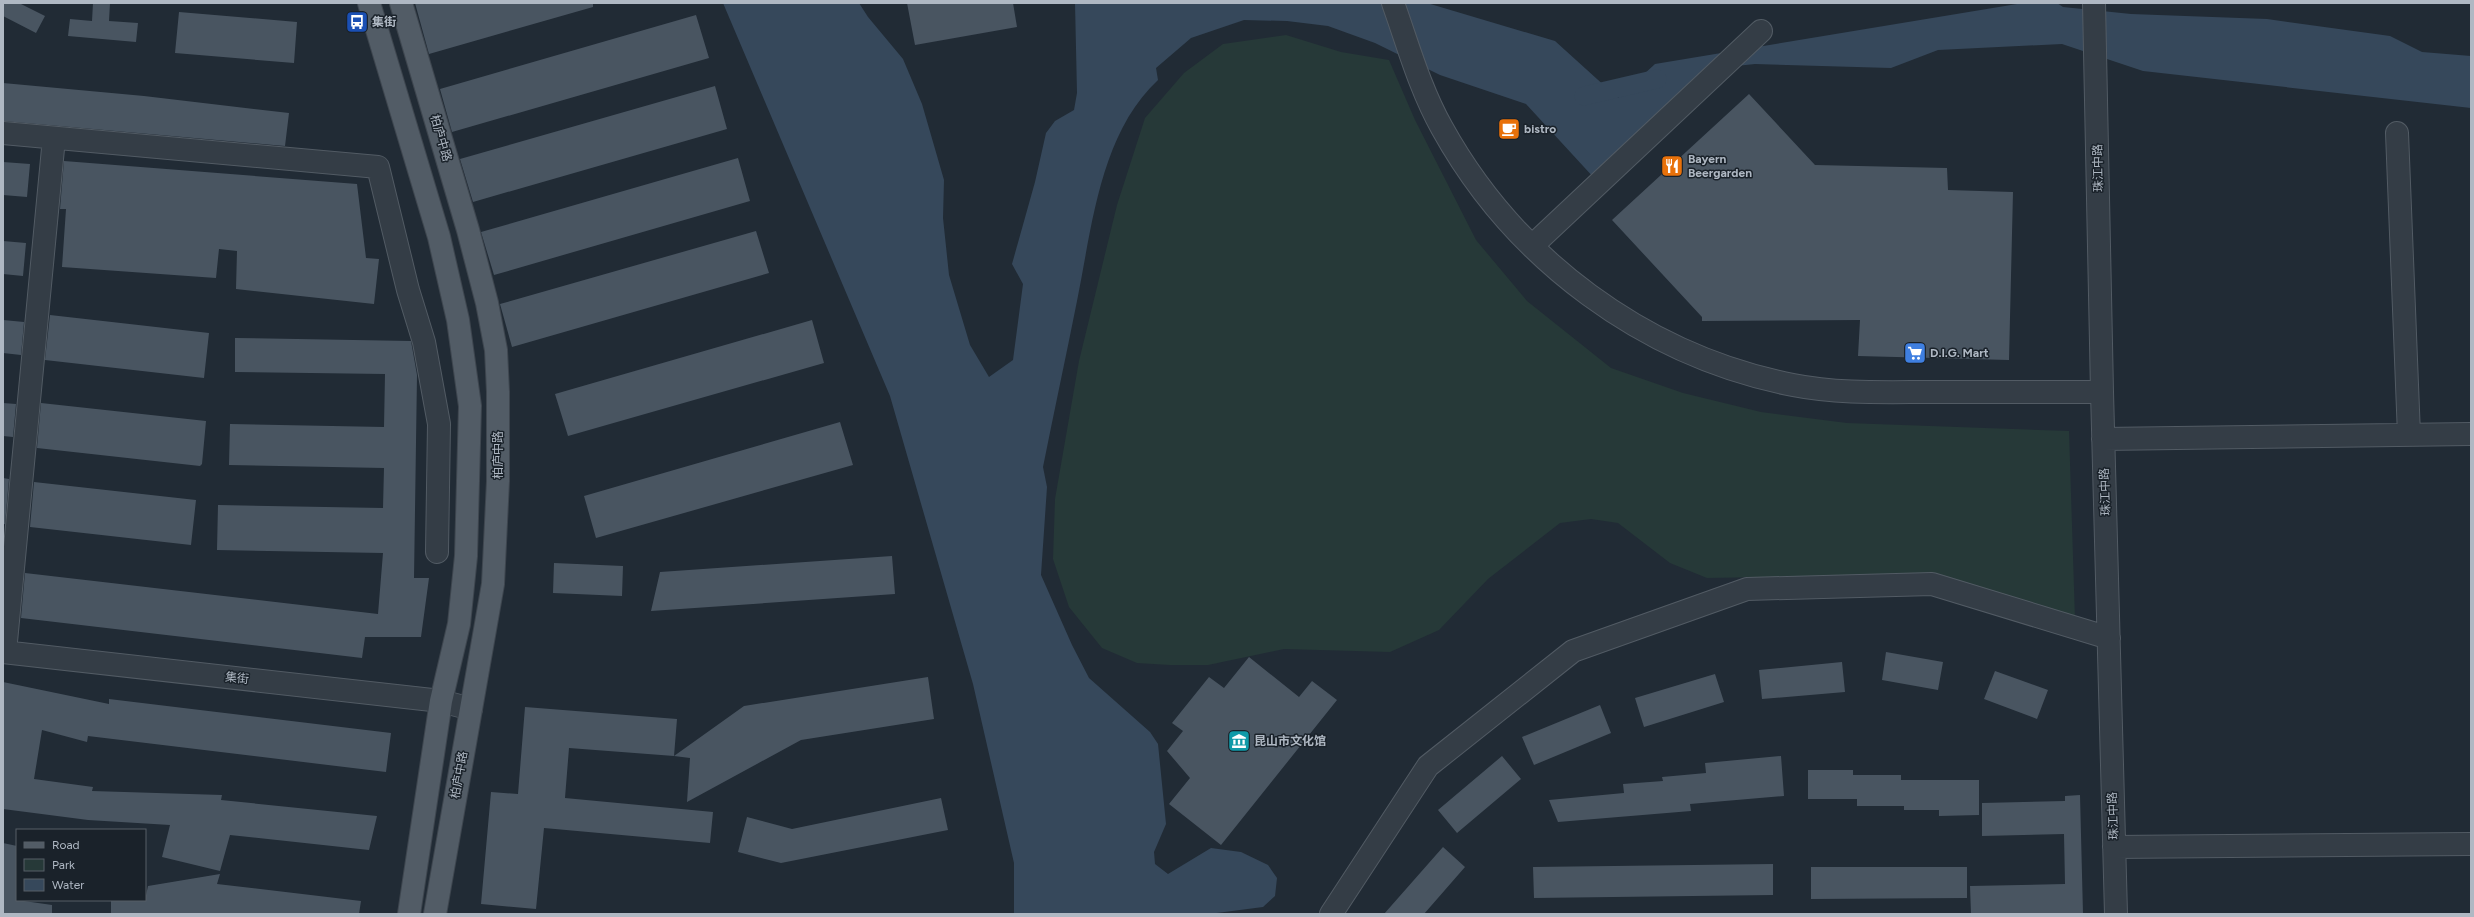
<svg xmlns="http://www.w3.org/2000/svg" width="2474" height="917" font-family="Figtree,'Noto Sans SC',sans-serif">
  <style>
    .green { fill: #263938 }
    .water { fill: #36485b }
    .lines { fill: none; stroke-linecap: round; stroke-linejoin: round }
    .canal { stroke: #36485b; stroke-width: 19 }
    .building { fill: #495561 }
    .minor-casing { stroke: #525b64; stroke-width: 24 }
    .major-casing { stroke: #3e464f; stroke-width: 24 }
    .minor { stroke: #343d46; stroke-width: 22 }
    .major { stroke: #525c66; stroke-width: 22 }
    .labels { text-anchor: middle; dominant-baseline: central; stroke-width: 3; stroke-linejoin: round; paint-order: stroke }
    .poi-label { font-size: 12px; font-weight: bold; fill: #afb8c3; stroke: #1a222a; text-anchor: start }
    .street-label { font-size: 12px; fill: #afb8c3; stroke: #1a222a }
  </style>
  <rect width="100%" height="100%" fill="#212b35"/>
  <path class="green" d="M 1286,35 L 1341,52 L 1389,60 L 1415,120 L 1476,240 L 1527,301 L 1611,368 L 1683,393 L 1761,412 L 1847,423 L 2069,431 L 2075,619 L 1926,574 L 1707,578 L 1670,563 L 1618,523 L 1591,519 L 1560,523 L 1488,579 L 1439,630 L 1390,652 L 1284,649 L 1208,665 L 1170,665 L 1137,663 L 1102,648 L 1069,607 L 1053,559 L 1055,499 L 1079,361 L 1117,205 L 1145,118 L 1184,73 L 1223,44 Z"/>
  <path class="water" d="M 723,3 L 859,3 L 868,17 L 903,59 L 922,104 L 944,180 L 943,218 L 949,275 L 970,345 L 989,377 L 1013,360 L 1023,284 L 1012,264 L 1035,182 L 1046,133 L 1055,121 L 1074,110 L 1077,93 L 1075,3 L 1427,3 L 1555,41 L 1618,98 L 1655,64 L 2023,3 L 2057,3 L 2063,7 L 2131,14 L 2267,19 L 2390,36 L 2422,52 L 2471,56 L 2471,108 L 2143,71 L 2062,44 L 1938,50 L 1891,68 L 1755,64 L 1717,68 L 1595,179 L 1526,104 L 1440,75 L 1375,43 L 1328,26 L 1287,21 L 1244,20 L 1191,38 L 1156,68 L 1158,80 C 1100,134 1092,227 1077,301 C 1066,356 1054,412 1043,467 L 1047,487 L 1041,575 L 1072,645 L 1089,678 L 1150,732 L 1158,744 L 1166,824 L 1154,852 L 1155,864 L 1168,874 L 1211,848 L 1241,852 L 1268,865 L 1277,878 L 1275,896 L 1263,907 L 1209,914 L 1014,914 L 1014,863 L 973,684 L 890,396 Z"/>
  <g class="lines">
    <path class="canal" d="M 1584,96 L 1657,79"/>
  </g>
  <path class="building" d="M 3,3 L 19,3 L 45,16 L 36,33 L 3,16 Z
    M 93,3 L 110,3 L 109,21 L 138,23 L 136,42 L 68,36 L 70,19 L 92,21 Z
    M 415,3 L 593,3 L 593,7 L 429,54 Z
    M 907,3 L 1013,3 L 1017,27 L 915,45 Z
    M 179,12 L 297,22 L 294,63 L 175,53 Z
    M 696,15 L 709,58 L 452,132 L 440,89 Z
    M 3,83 L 144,96 L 289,113 L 285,146 L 3,121 Z
    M 715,86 L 727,129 L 473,202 L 460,159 Z
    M 1749,94 L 1815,165 L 1947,168 L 1948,190 L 2013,192 L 2009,360 L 1858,356 L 1860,320 L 1702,321 L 1702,317 L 1612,220 Z
    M 738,158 L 750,201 L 494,275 L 481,232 Z
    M 64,161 L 357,184 L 366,258 L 379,259 L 374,304 L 236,289 L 237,251 L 219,249 L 216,278 L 62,267 L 66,209 L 60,209 Z
    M 3,162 L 30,164 L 27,197 L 3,195 Z
    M 756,231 L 769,273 L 512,347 L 500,304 Z
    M 3,241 L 26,243 L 23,276 L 3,274 Z
    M 50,315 L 209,333 L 204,378 L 45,360 Z
    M 3,320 L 24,322 L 21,355 L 3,353 Z
    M 812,320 L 824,363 L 568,436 L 555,394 Z
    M 235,338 L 411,341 L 417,375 L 414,578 L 429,578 L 421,637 L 365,637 L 362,658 L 21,618 L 25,573 L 378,614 L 383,553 L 217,550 L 218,505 L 383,508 L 384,468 L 229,465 L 230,424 L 384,427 L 385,374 L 235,372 Z
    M 3,403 L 16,404 L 13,437 L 3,436 Z
    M 41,403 L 206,421 L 202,464 L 200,466 L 37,448 Z
    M 840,422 L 853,465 L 596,538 L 584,496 Z
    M 3,478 L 9,479 L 5,524 L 3,524 Z
    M 34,482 L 196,500 L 191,545 L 30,527 Z
    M 892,556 L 895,594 L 651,611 L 660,572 Z
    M 554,563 L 623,566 L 622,596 L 553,593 Z
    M 1886,652 L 1943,662 L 1938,690 L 1882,680 Z
    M 1249,657 L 1299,697 L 1312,681 L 1337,700 L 1221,845 L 1169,804 L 1190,778 L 1167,751 L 1183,731 L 1172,723 L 1209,677 L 1224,688 Z
    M 1842,662 L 1845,692 L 1762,699 L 1759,670 Z
    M 1995,671 L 2048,690 L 2037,719 L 1984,699 Z
    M 1715,674 L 1724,702 L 1644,727 L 1635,698 Z
    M 928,677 L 934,719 L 801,740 L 687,802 L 690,758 L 674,756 L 744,706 Z
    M 3,682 L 109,704 L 109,699 L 391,733 L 386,772 L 88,736 L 87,742 L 42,730 L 34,779 L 93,787 L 92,791 L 222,795 L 221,800 L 377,816 L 369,850 L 230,835 L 220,871 L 162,857 L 170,825 L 88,820 L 3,809 Z
    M 1600,705 L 1611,733 L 1534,765 L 1522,737 Z
    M 525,707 L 677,719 L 674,756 L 569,748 L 565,798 L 713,812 L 710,843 L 544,828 L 536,909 L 481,904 L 491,792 L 518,794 Z
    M 1502,756 L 1521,779 L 1457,833 L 1438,810 Z
    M 1781,756 L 1784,796 L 1690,804 L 1691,811 L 1558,822 L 1549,800 L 1624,793 L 1623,784 L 1663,781 L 1662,777 L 1706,773 L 1705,763 Z
    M 1808,770 L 1853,770 L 1853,775 L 1901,775 L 1901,780 L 1979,780 L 1979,815 L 1939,816 L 1939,810 L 1904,810 L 1904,806 L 1857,806 L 1857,799 L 1808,799 Z
    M 2080,795 L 2083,914 L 1971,914 L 1970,886 L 2065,884 L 2064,834 L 1982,836 L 1982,803 L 2065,801 L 2065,796 Z
    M 941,798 L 948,830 L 781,863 L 738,852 L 747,817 L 792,829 Z
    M 3,843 L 17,846 L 17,900 L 52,905 L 52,914 L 3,914 Z
    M 1443,847 L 1465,867 L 1424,914 L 1384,914 Z
    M 1773,864 L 1773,895 L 1534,898 L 1533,867 Z
    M 1811,867 L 1967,867 L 1967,898 L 1811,899 Z
    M 220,874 L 217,884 L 361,901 L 359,914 L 111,914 L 111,900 L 145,900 L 148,886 Z"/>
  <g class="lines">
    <g class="minor-casing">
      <path id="minor" d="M 1393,3 C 1408,45 1420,89 1442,128 C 1515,260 1645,356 1793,385 C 1838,394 1886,392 1931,392 C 1988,392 2045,392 2102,392
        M 2094,3 L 2102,392 L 2116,914
        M 3,133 L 378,167 L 408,290 L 424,342 L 439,424 L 437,552
        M 2397,133 L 2409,435
        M 1532,246 L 1761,31
        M 2103,439 L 2471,434
        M 3,652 L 441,701 L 471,709
        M 5,652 L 54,138
        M 2114,847 L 2471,844
        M 1331,914 L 1428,766 L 1573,651 L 1747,589 L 1932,584 L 2109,638"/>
    </g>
    <g class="major-casing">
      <path id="major" d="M 369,3 L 439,237 L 458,320 L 470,406 L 466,556 L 459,624 L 441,701 L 409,914
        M 401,3 L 468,230 L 487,303 L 496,350 L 498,392 L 498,481 L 493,584 L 435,914"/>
    </g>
    <use href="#minor" class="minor"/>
    <use href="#major" class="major"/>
  </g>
  <defs>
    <g id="bus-square" transform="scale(1.15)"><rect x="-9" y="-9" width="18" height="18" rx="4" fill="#1a4fb4" stroke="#1a222a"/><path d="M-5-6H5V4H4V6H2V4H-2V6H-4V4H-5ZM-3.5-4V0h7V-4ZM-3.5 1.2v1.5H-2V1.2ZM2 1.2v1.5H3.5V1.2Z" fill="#fff"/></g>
    <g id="cafe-square" transform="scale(1.15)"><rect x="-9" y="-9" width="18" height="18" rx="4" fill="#e8710a" stroke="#1a222a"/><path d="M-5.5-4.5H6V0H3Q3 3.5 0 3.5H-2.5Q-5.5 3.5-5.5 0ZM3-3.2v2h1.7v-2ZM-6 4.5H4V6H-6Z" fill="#fff"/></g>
    <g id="restaurant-square" transform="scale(1.15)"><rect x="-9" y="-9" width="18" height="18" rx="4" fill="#e8710a" stroke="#1a222a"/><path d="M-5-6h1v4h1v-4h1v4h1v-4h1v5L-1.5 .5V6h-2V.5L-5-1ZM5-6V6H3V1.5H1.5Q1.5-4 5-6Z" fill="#fff"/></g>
    <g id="supermarket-square" transform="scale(1.15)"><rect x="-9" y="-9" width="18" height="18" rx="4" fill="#3f7fe0" stroke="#1a222a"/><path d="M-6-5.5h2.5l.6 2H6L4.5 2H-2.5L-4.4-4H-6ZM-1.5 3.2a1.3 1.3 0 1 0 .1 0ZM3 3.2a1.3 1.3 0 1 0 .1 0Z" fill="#fff"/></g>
    <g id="museum-square" transform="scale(1.15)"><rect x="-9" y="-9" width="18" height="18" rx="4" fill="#0f9aa8" stroke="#1a222a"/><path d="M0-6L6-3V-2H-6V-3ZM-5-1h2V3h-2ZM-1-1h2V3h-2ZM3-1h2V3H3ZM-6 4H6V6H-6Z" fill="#fff"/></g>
  </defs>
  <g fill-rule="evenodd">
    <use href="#bus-square" x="357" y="22"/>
    <use href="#cafe-square" x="1509" y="129"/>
    <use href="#restaurant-square" x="1672" y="166"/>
    <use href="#supermarket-square" x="1915" y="353"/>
    <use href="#museum-square" x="1239" y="741"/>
  </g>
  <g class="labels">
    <g class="poi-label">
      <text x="372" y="22">集街</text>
      <text x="1524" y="129">bistro</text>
      <text x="1688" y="159">Bayern<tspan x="1688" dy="14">Beergarden</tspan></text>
      <text x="1930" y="353">D.I.G. Mart</text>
      <text x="1254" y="741">昆山市文化馆</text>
    </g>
    <g class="street-label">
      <text transform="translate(441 138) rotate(74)">柏庐中路</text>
      <text transform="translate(2098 168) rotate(-91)">珠江中路</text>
      <text transform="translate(498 455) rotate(-90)">柏庐中路</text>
      <text transform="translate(2105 492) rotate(-92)">珠江中路</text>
      <text transform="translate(237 678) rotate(6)">集街</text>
      <text transform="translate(459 775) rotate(-80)">柏庐中路</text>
      <text transform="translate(2113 816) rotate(-92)">珠江中路</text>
    </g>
  </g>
  <rect width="2474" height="917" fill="none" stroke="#afb8c3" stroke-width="8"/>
  <rect x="16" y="829" width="130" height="72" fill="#1a222a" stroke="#565e67"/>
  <rect x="24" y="842" width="20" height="6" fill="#525c66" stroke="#565e67"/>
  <text x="52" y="849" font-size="12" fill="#afb8c3">Road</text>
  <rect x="24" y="859" width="20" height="12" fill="#263938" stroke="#565e67"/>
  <text x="52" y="869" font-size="12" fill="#afb8c3">Park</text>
  <rect x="24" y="879" width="20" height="12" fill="#36485b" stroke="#565e67"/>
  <text x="52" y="889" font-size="12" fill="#afb8c3">Water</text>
</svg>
